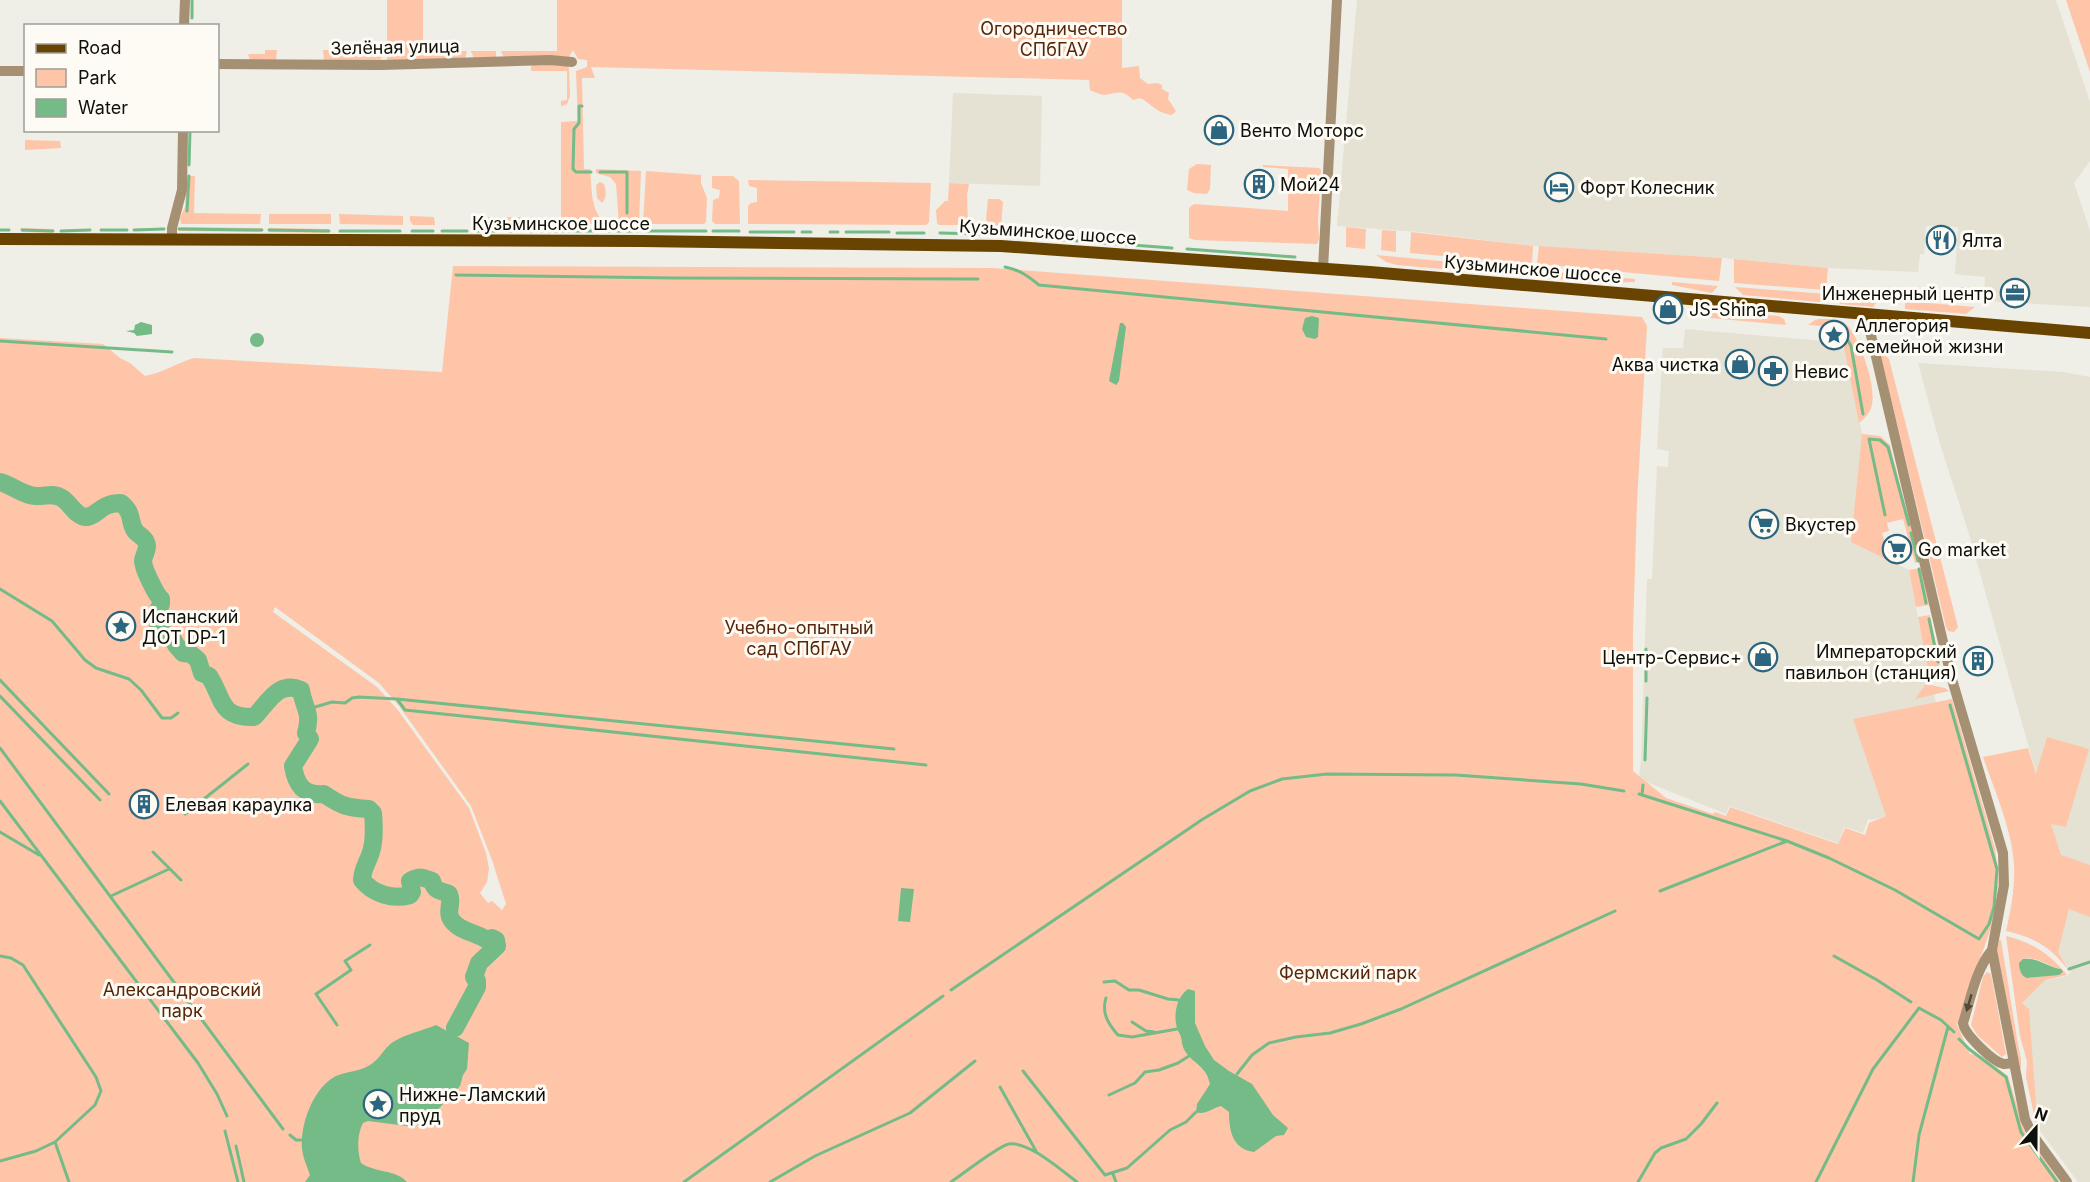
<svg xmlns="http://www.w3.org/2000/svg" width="2090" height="1182" font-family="Inter,sans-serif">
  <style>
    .built { fill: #e5e2d3 }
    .green { fill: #fec5a9; fill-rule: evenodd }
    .water { fill: #74bb87 }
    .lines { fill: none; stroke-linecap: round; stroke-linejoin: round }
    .stream { stroke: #74bb87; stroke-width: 3 }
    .river { stroke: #74bb87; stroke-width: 18 }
    .minor { stroke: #a69074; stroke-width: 10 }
    .major { stroke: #694300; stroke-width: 12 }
    .oneway { fill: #53493b }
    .labels { text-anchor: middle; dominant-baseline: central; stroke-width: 6; stroke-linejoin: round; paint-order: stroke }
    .park-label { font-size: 18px; fill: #57260a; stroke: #fdfbf4 }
    .street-label { font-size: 18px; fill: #0f0f0c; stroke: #fdfbf4 }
    .poi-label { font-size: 18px; fill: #0f0f0c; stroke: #fdfbf4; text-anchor: start }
  </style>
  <rect width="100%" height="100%" fill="#efeee7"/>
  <path class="built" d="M 1357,0 L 2056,0 L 2090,102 L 2090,161 L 2074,183 L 2090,231 L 2090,307 L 1984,301 L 1985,277 L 1955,274 L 1958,227 L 1926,226 L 1924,254 L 1920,254 L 1918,272 L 1828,268 L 1724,258 L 1533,246 L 1420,232 L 1337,226 Z
    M 953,93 L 1042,96 L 1040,186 L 949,183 Z
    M 1685,329 L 1824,341 L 1845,349 L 1862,434 L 1859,472 L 1884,558 L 1909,570 L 1928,671 L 1985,892 L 1905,865 L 1886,816 L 1872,820 L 1868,819 L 1863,833 L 1844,827 L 1838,843 L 1729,806 L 1726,814 L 1639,779 L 1641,760 L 1647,579 L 1652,579 L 1657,466 L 1668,467 L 1669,451 L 1657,449 L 1663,348 L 1683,348 Z
    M 1918,363 L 2063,372 L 2090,377 L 2090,1182 L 2078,1182 L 2035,1124 L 2037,1114 L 2021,1003 L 2043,978 L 2046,980 L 2067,976 L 2071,972 L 2058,952 L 2050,823 L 1969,534 L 1940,444 Z"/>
  <path class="green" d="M 387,0 L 423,0 L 423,51 L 467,51 L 465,59 L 387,61 Z
    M 557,0 L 1122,0 L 1122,68 L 1139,66 L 1140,78 L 1148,84 L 1157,83 L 1162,85 L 1162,89 L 1169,93 L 1168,99 L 1176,111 L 1172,115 C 1154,112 1154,105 1140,98 L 1133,100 C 1121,89 1119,93 1105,95 C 1100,95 1095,92 1090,90 L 1089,80 L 591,67 L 595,78 L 582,78 L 584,169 L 590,169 C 592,189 590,209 605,224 L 561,224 L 561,122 L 578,121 L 576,71 L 587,67 L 587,60 L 578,59 L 573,50 L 569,57 L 504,58 L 501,51 L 557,51 Z
    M 2066,0 L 2090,0 L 2090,72 Z
    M 265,50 L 277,50 L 276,60 L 250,60 L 248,54 L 265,54 Z
    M 323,50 L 382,50 L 381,61 L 324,60 Z
    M 471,51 L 496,51 L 496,57 L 474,59 Z
    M 533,63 L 567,66 L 569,68 L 570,96 L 567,104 L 561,106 L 561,101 L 567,100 L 567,71 L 531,71 L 531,67 Z
    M 25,140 L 60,141 L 61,148 L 25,150 Z
    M 1197,164 L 1211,165 L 1210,189 L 1207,194 L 1194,193 L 1187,190 L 1189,169 Z
    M 1263,165 L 1319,168 L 1321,170 L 1318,222 L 1319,239 L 1317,244 L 1195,240 L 1189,238 L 1189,208 L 1194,204 L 1288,211 L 1288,169 L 1263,167 Z
    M 596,169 L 641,171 L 639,224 L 619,224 L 616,184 L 610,177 L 596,173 Z
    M 646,171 L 701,175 L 701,183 L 707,198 L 706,222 L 704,224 L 643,224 Z
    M 187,176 L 195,176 L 194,213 L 261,214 L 260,224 L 181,224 L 180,218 L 185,207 Z
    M 712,176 L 733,176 L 739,181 L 740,224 L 715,224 L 712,221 L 713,200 L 719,198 L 720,190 L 712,188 Z
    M 748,180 L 931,183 L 929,222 L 926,225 L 748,224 L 748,206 L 751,203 L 757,202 L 757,188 L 749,186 Z
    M 600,182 L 604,184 C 606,190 607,198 602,203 L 597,198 L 596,185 Z
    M 949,183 L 969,184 L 967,195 L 968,225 L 939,225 L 937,223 L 936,210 L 945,201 L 948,201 Z
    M 988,199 L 999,199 L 1003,202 L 1001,227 L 990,226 L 986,220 Z
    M 269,214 L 331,214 L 331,224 L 269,224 Z
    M 339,214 L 403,216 L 403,225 L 340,224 Z
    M 410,216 L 434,217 L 435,225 L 413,225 L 410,221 Z
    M 488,217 L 544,217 L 543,224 L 488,224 Z
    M 181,227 L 262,228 L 262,232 L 179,231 Z
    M 1346,227 L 1366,229 L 1365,249 L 1346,247 Z
    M 21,228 L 53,229 L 53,233 L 22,232 Z
    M 269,228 L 329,229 L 329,233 L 269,232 Z
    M 1382,230 L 1396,231 L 1396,252 L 1381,250 Z
    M 1411,232 L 1533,246 L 1532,264 L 1410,253 Z
    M 1539,246 L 1722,258 L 1719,281 L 1537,264 Z
    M 1376,255 L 1635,279 L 1635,282 L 1603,283 L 1397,265 L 1386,262 Z
    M 1734,259 L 1828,268 L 1826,290 L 1734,283 Z
    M 453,266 L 993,268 L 1642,317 L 1647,326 L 1637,503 L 1633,631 L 1633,771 L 1666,798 L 1713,814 L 1715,812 L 1726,816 L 1730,807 L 1838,844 L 1845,828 L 1865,835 L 1869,823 L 1886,816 L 1853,719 L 1952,699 L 1995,848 L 1999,883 L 1992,925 L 1957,1025 L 1970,1054 L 1981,1056 L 2008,1076 L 2025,1132 L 2060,1182 L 0,1182 L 0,485 L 11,488 L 21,487 L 0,478 L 0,338 L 103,344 L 120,358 L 130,363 L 145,376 C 162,373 177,363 194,358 L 442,372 ZM 275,607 L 379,683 L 399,706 L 471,806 L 492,860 L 506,904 L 502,910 L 492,901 L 488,903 L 480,893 L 487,882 L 489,869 L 486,853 L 469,808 L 397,709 L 377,687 L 273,612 Z
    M 1672,282 L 1718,286 L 1712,293 L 1672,285 Z
    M 1735,287 L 1826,294 L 1820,302 L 1743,295 Z
    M 1961,287 L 1978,288 L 1977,301 L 1950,300 L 1951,294 L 1956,293 Z
    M 1834,296 L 1879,299 L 1873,307 L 1840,304 Z
    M 1905,301 L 1975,307 L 1966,314 L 1905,309 Z
    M 1709,311 L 1779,316 L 1784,319 L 1786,325 L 1700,317 L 1702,313 Z
    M 1819,319 C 1827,319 1840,318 1846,324 C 1860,338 1876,385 1872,404 C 1871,412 1865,418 1859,423 L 1842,337 C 1834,326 1821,326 1808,325 L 1815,320 Z
    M 1883,355 L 1886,356 L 1889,359 L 1958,627 L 1954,632 L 1948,631 L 1946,627 L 1881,357 Z
    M 1862,434 L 1880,436 L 1890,445 L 1920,562 L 1915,563 L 1903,519 L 1887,523 L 1889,531 L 1882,533 L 1887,550 L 1891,550 L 1896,564 L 1851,542 Z
    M 1921,568 L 1929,605 L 1916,607 L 1909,570 Z
    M 1930,615 L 1940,664 L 1937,670 L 1928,671 L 1918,617 Z
    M 1926,684 L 1945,688 L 1949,691 L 1915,699 Z
    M 2047,737 L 2089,749 L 2066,827 L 2051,824 L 2061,855 L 2090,865 L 2090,917 L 2069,909 L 2058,952 L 2070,972 C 2051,948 2037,938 2006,931 C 2011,910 2015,888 2014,866 C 2013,832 1994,789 1983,757 L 2028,748 L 2036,774 Z
    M 2006,936 C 2032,942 2050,954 2067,975 L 2045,980 L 2022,1003 L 2029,1009 L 2037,1118 L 2040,1121 L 2036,1124 L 2026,1077 L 2027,1061 L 2020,1036 ZM 2028,958 C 2041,959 2049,967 2061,969 L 2052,975 L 2027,978 L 2020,970 L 2023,959 Z
    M 1999,940 L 2001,940 L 2017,1039 L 2021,1059 L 2021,1068 L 2020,1068 L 1997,950 Z
    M 1987,972 L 1991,974 L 2006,1054 L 2002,1057 L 1978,1036 L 1971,1025 L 1983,977 Z"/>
  <path class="water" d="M 1312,316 L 1319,318 L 1318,337 L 1315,339 L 1306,337 L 1302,329 L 1305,318 Z
    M 141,322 L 152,325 L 152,334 L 137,336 L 134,333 L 126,331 L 134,330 L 135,325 Z
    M 1120,323 L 1123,323 L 1126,327 L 1119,381 L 1116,385 L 1109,381 Z
    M250 340a7 7 0 1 1 14 0a7 7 0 1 1-14 0Z
    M 901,888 L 914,889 L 910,922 L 898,921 Z
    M 2023,959 C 2038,957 2047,967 2061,969 L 2063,972 L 2059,975 L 2027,978 C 2021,976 2019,969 2019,963 Z
    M 1188,989 L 1195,991 L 1195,1023 L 1205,1046 L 1214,1060 L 1229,1071 L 1252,1084 L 1273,1115 L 1288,1128 L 1284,1135 L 1276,1136 L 1254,1152 C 1232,1149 1229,1130 1229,1112 L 1221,1106 C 1212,1108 1204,1116 1196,1112 L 1197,1104 L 1210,1084 C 1206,1065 1194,1065 1185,1051 C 1182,1046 1182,1042 1181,1037 C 1179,1031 1179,1034 1177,1028 C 1173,1014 1177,997 1188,989 Z
    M 436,1025 L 469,1043 L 467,1069 L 463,1075 L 460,1086 L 430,1118 L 418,1125 L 407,1126 L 368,1121 L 363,1123 C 357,1134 357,1151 361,1163 C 375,1173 395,1169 407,1182 L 305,1182 L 310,1175 C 307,1166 303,1158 302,1149 C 300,1124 313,1088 336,1076 C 347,1071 359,1072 370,1065 C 380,1059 384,1048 393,1042 C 406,1034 421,1031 436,1025 Z"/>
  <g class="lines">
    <path class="stream" d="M 192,18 L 192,0
      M 582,106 L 579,106 L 579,123 L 574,129 L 573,169 L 576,172 L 591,172
      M 189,165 L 190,131
      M 600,172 L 627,172 L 627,213
      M 187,211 L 189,176
      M 179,229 L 262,230
      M 0,230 L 9,230
      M 22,230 L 53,231
      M 101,230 L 127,230
      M 134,230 L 164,229
      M 269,230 L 329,231
      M 61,231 L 90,230
      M 340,231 L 400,231
      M 412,231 L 433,231
      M 442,231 L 467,231
      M 475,231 L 479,231
      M 490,231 L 496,231
      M 503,231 L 542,231
      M 550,231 L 610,231
      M 617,231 L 637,231
      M 645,231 L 706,231
      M 713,231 L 739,231
      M 750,232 L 794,232
      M 802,232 L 811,232
      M 830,232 L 838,232
      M 846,232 L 889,232
      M 897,233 L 924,233
      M 940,233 L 981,234
      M 993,235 L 1001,235
      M 1013,236 L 1172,248
      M 1187,249 L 1295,257
      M 1005,267 C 1020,270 1028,276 1039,285 L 1606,339
      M 456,275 L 675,278 L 978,279
      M 1827,324 L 1840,326 L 1851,346 L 1863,414
      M 0,341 L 172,352
      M 1885,515 L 1869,439 L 1880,440 L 1888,447 L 1909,525
      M 1911,533 L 1918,561
      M 1919,569 L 1926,603
      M 0,589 L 52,621 L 85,660 L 96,668 L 129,679 L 141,690 L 162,718 L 171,718 L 178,713
      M 1929,619 L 1938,662
      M 0,680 L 109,794
      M 1646,681 L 1646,649
      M 0,696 L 100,800
      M 397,699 L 405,710 L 926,765
      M 306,707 L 315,707 L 332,702 L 345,703 L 352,698 L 359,697 L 397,699 L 894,749
      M 0,748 L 283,1129
      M 1645,760 L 1647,698
      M 1639,794 L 1787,841 L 1829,858 L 1895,890 L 1979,939 L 1989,924 L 1994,907 L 1997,869 L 1950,705
      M 1642,795 L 1643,785
      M 0,801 L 198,1063 L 217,1094 L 227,1116
      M 185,814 L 248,764
      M 0,832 L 39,855
      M 153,852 L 181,880
      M 1660,891 L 1787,841
      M 111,896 L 169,869
      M 0,956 L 11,958 L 23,965 L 96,1077 L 101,1091 L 95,1105 L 55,1142
      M 1834,956 L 1877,980 L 1911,1002
      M 2069,969 L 2090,962
      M 1104,982 L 1115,981 L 1129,990 L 1139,990 L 1168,999 L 1179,1000
      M 951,990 L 1203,819 L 1250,791 L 1282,779 L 1327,774 L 1456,775 L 1581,784 L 1624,791
      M 1106,998 C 1101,1013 1109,1025 1118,1035 L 1132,1037 L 1177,1029
      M 1919,1008 L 1941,1020 L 1954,1032
      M 1132,1022 L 1146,1031 L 1154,1032
      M 337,1025 L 316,994 L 351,970 L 345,961 L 370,945
      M 1959,1039 L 1969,1049 L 2006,1077 L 2021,1132 L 2057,1182
      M 1023,1071 L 1105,1175 L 1127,1168 L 1170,1130 L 1186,1122 L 1196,1112
      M 1237,1074 L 1252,1055 L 1269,1043 L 1296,1037 L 1330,1033 L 1361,1024 L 1401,1009 L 1615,911
      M 1000,1087 L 1036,1151
      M 1109,1095 L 1135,1083 L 1145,1072 L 1159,1070 L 1178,1063 L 1189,1056
      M 225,1131 L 238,1182
      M 290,1135 L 296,1140 L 302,1140
      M 236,1146 L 244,1182
      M 0,1161 L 36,1151 L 55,1142 L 69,1182
      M 1113,1174 L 1116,1182
      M 684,1182 L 943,996
      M 770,1182 L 815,1156 L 910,1113 L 975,1061
      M 951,1182 C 963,1174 998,1146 1009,1144 C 1029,1141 1062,1171 1077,1182
      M 1638,1182 L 1655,1153 L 1661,1148 L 1686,1139 L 1701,1124 L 1717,1103
      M 1816,1182 L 1873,1069 L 1919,1008
      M 1913,1182 L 1919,1135 L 1948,1027"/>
    <path class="river" d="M 0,482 C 12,485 22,495 35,496 C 45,497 52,492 62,498 C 70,503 77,518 87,517 C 99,515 100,503 121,503 C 135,514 128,523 136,532 C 139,535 144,537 146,542 C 149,548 144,554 143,561 C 143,568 156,595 161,599 L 161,604 L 157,613 L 159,630 L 172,638 L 176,645 L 183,653 L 191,654 L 198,660 L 202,673 L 209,676 C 224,699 219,718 254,717 C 268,703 278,680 301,690 C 304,710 312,711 306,733 L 310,739 L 293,766 C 296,785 304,796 324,794 C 341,806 348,808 369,809 L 373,813 C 374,825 375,840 371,852 C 368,862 362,870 362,880 C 373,894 393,900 410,895 L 412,892 L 410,881 C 419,876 423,877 432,881 C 435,892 440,890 449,894 C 453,902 447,909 450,917 C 456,931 476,932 487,940 L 492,938 L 496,940 L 497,946 L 479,963 L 474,977 L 477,981 L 477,987 L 455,1028"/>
    <path class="minor" d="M 184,26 L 185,0
      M 218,64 L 381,65 L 550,60 L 572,62
      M 0,71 L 26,71
      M 172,240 L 172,228 L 182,190 L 183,130
      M 1323,269 L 1337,0
      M 1866,314 L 1951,676 L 2003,853 L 2004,885 L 1992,950 L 2025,1119 L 2032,1134 L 2067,1182
      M 1992,950 C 1975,971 1971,998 1963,1023 C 1964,1034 1993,1062 2004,1064 C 2005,1064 2013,1063 2013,1063"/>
    <path class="major" d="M 0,239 L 642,241 L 1001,246 L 1370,272 L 2090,333"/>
  </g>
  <defs><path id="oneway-solid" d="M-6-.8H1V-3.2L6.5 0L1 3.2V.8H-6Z" transform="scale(1.5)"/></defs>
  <use class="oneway" href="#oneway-solid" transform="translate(1969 1003) rotate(106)"/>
  <defs>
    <g id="shop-ring" transform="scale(1.5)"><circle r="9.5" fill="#fdfbf4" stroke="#2c657f" stroke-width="1.5"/><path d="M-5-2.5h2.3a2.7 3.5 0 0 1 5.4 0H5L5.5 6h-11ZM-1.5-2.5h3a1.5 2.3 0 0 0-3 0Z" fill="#2c657f"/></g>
    <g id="building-ring" transform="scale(1.5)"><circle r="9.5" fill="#fdfbf4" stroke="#2c657f" stroke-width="1.5"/><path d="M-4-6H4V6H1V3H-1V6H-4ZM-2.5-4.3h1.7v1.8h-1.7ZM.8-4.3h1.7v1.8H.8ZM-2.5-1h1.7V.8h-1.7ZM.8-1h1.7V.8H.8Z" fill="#2c657f"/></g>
    <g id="hotel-ring" transform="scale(1.5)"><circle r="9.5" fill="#fdfbf4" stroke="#2c657f" stroke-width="1.5"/><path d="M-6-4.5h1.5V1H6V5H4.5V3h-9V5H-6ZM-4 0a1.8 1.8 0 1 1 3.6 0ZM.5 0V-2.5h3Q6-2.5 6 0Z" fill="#2c657f"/></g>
    <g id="restaurant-ring" transform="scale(1.5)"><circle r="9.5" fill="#fdfbf4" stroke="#2c657f" stroke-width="1.5"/><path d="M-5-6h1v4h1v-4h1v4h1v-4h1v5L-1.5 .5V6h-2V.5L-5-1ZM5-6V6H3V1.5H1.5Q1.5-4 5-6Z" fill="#2c657f"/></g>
    <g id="office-ring" transform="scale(1.5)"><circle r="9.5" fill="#fdfbf4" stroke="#2c657f" stroke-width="1.5"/><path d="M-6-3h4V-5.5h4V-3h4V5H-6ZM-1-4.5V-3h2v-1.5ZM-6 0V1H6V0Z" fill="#2c657f"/></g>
    <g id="sight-ring" transform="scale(1.5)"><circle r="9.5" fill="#fdfbf4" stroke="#2c657f" stroke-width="1.5"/><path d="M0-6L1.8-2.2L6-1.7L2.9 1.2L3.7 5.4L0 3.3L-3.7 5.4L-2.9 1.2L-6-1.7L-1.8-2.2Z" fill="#2c657f"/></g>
    <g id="pharmacy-ring" transform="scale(1.5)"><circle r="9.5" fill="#fdfbf4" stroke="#2c657f" stroke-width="1.5"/><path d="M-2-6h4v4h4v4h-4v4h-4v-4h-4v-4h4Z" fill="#2c657f"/></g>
    <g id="supermarket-ring" transform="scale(1.5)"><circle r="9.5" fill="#fdfbf4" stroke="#2c657f" stroke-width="1.5"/><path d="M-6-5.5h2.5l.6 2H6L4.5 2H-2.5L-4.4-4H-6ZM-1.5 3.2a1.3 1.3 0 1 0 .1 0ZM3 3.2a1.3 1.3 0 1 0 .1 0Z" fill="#2c657f"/></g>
  </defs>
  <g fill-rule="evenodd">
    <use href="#shop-ring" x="1219" y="130"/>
    <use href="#building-ring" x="1259" y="184"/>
    <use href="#hotel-ring" x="1559" y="187"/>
    <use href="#restaurant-ring" x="1941" y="240"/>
    <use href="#office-ring" x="2015" y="293"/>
    <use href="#shop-ring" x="1668" y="309"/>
    <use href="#sight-ring" x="1834" y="335"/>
    <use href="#shop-ring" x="1740" y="364"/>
    <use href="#pharmacy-ring" x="1773" y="371"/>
    <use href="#supermarket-ring" x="1764" y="524"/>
    <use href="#supermarket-ring" x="1897" y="549"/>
    <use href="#sight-ring" x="121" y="626"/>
    <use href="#shop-ring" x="1763" y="657"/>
    <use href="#building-ring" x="1978" y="661"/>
    <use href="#building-ring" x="144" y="804"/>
    <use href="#sight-ring" x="378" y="1104"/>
  </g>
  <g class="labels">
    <g class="park-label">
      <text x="1054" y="28">Огородничество<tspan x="1054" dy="21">СПбГАУ</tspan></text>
      <text x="799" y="627">Учебно-опытный<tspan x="799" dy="21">сад СПбГАУ</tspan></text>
      <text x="1348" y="972">Фермский парк</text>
      <text x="182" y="989">Александровский<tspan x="182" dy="21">парк</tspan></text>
    </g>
    <g class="street-label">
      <text transform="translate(395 47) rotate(-1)">Зелёная улица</text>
      <text x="561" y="223">Кузьминское шоссе</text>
      <text transform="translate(1048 232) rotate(4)">Кузьминское шоссе</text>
      <text transform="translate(1533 269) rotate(5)">Кузьминское шоссе</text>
    </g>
    <g class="poi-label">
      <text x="1240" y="130">Венто Моторс</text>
      <text x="1280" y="184">Мой24</text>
      <text x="1580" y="187">Форт Колесник</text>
      <text x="1962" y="240">Ялта</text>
      <text x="1994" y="293" text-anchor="end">Инженерный центр</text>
      <text x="1689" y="309">JS-Shina</text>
      <text x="1855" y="325">Аллегория<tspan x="1855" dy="21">семейной жизни</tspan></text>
      <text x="1719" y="364" text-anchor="end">Аква чистка</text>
      <text x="1794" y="371">Невис</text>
      <text x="1785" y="524">Вкустер</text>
      <text x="1918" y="549">Go market</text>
      <text x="142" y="616">Испанский<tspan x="142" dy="21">ДОТ DP-1</tspan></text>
      <text x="1957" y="651" text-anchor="end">Императорский<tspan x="1957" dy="21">павильон (станция)</tspan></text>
      <text x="1742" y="657" text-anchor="end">Центр-Сервис+</text>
      <text x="165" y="804">Елевая караулка</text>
      <text x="399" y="1094">Нижне-Ламский<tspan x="399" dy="21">пруд</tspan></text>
    </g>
  </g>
  <rect x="24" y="24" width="195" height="108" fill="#fdfbf4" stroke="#9e9d97" stroke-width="1.5"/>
  <rect x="36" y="44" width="30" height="9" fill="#694300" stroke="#9e9d97" stroke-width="1.5"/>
  <text x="78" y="54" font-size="18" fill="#0f0f0c">Road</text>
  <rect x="36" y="69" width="30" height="18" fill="#fec5a9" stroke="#9e9d97" stroke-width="1.5"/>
  <text x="78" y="84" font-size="18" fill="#0f0f0c">Park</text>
  <rect x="36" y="99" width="30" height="18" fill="#74bb87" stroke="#9e9d97" stroke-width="1.5"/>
  <text x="78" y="114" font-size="18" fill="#0f0f0c">Water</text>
  <g transform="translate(2036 1128) rotate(21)" stroke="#fdfbf4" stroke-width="4.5" paint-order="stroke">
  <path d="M0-4.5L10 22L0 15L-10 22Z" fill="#0f0f0c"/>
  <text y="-9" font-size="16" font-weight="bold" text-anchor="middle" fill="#0f0f0c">N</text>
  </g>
</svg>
